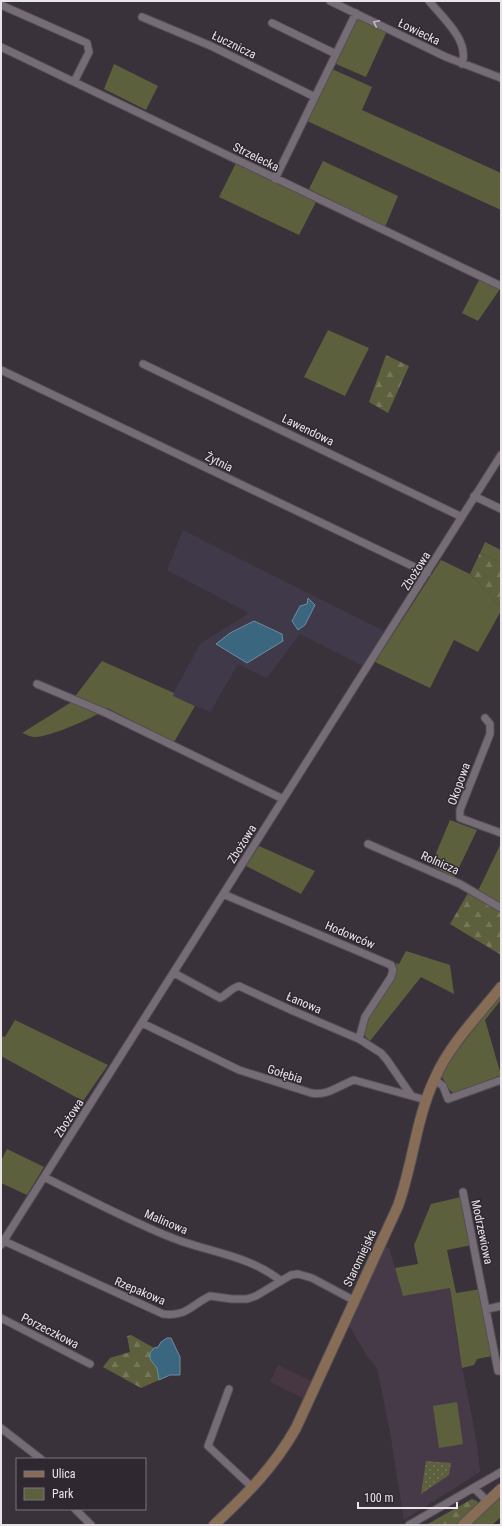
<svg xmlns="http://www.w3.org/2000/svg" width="502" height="1526" font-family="'Roboto Condensed',sans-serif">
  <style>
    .commercial { fill: #473743 }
    .industrial { fill: #40394a }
    .built { fill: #473a48 }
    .green { fill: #5d603c }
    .forest { fill: url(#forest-firs) }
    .park { fill: url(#park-dots) }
    .water { fill: #3b667f; stroke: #6f8c9f }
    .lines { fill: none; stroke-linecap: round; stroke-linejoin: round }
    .street-casing { stroke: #554f56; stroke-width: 9 }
    .secondary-casing { stroke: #554f56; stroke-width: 12 }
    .street { stroke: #756c76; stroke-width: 7 }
    .secondary { stroke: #886d56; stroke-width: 10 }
    .oneway { stroke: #c0bac1 }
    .labels { text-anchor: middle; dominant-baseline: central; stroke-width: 3; stroke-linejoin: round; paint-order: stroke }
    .street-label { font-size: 12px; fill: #e9e4e9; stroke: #302830 }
  </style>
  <defs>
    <pattern id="forest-firs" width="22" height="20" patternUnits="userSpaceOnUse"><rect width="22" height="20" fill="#5d603c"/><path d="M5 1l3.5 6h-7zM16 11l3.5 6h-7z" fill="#747758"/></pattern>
    <pattern id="park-dots" width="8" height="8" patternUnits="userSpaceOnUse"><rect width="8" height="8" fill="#5d603c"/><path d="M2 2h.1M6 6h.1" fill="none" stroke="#747758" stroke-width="1.8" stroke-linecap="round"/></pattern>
  </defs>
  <rect width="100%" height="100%" fill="#3a323b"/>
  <path class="commercial" d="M 278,1365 L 311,1381 L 303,1398 L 270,1382 Z"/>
  <path class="industrial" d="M 183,530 L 384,631 L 363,666 L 300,634 L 267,678 L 238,664 L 210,712 L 172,696 L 200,644 L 249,613 L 167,570 Z"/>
  <path class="built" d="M 385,1247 L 389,1248 L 403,1296 L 450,1288 L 457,1340 L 477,1445 L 480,1472 L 404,1520 L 390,1432 L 377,1368 L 369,1359 L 348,1324 Z"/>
  <path class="green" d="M 357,18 L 387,31 L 366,77 L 336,64 Z
    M 114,64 L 158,86 L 146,110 L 104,89 Z
    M 332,69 L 372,87 L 362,110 L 501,173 L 501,210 L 307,121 Z
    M 323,161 L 398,196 L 385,227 L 309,189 Z
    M 236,163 L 316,202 L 299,235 L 219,197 Z
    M 479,280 L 500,289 L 478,321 L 462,313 Z
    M 328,330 L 369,348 L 345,396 L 304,377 Z
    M 485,542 L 501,550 L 501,563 L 480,553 Z
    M 441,560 L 470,574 L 501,607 L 501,611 L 478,652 L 454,640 L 430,688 L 375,662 Z
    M 102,661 L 174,693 L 173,696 L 195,706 L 174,742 L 107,708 C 96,717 48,738 34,737 C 30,737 26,734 22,733 L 70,703 Z
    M 450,820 L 477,830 L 454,878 L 431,865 Z
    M 501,843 L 501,904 L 478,891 Z
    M 259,846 L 315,871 L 301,894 L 246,866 Z
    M 406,951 L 450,965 L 454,994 L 421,977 L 370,1041 L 364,1035 L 367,1019 L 394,976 L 396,963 L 399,964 Z
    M 501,994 L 501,1000 L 485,1020 L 501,1075 L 454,1094 L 448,1088 L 441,1075 L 452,1057 Z
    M 15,1020 L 108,1065 L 83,1101 L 1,1056 L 1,1036 L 5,1037 Z
    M 7,1149 L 44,1167 L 27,1195 L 1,1183 L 1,1161 Z
    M 461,1197 L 472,1245 L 447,1250 L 456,1293 L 481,1289 L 492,1356 L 477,1359 L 474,1365 L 462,1368 L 450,1288 L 403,1296 L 395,1268 L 418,1264 L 414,1245 L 431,1204 Z
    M 457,1402 L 463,1444 L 439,1448 L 433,1406 Z
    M 501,1495 L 501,1517 L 492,1525 L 471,1525 Z"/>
  <path class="forest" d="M 386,355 L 409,366 L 388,413 L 369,402 Z
    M 480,553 L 501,563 L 501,607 L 470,574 Z
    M 468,893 L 501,911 L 501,955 L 450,924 Z
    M 131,1335 L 154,1348 L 150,1359 L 158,1368 L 159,1380 L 141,1388 L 103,1367 L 110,1358 L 130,1352 L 127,1336 Z
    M 472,1499 L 477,1501 L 478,1503 L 456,1525 L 426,1525 Z"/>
  <path class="park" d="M 426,1461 L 451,1463 L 449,1475 L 421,1494 Z"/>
  <path class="water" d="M 308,598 L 315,605 L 305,625 L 298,630 L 292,621 L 300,606 L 307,604 Z
    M 254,621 L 282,634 L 283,641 L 247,663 L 216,644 L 230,633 Z
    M 167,1338 L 171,1338 L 180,1357 L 180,1375 L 170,1375 L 159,1380 L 157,1368 L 150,1359 L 150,1353 L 154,1348 L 158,1347 L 161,1342 Z"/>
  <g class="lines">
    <g class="street-casing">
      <path id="street" d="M 330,1 L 446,57 L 501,78
        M 429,1 C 443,18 470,41 462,64
        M 1,5 L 87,43 L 89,52 L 74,82
        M 142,17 L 211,46 L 315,97
        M 272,23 L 336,54
        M 1,47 L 501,286
        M 275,179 L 356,13
        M 143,364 L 462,517
        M 1,370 L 427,573
        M 474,496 L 501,509
        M 37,684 L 106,713 L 283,799
        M 485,718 L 490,724 L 490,734 L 460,810 L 460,818 L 501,833
        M 368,844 L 460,884 L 501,908
        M 223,894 L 391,965 L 393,970 L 391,977 L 365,1017 L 359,1039
        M 174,973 L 220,998 C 228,994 231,988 239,986 L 291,1010 L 359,1039 L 381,1053 L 387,1060 L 411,1095
        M 142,1023 L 239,1070 L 311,1093 C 328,1096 338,1086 354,1080 L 426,1100
        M 434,1079 L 443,1086 L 448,1099 L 501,1080
        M 44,1177 C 84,1197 124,1218 165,1235 C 204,1252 248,1254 281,1281
        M 463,1192 L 498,1371 L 501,1371
        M 4,1241 L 163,1314 C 187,1317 191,1305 210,1296 L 232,1299 L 247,1299 L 256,1296 L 291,1275 L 298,1274 L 312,1278 L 355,1301
        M 1,1245 L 501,455
        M 487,1309 L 501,1306
        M 1,1318 L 90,1364
        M 229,1389 L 208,1446 L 253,1488
        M 1,1428 L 41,1459
        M 474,1488 L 488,1502
        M 75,1509 L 91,1525
        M 409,1525 L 501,1472"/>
    </g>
    <g class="secondary-casing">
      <path id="secondary" d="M 214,1525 C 247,1494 274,1467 296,1428 L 398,1206 C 413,1164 416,1118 435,1078 C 450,1044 478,1016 501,987
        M 463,1525 L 501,1489"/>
    </g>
    <use href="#street" class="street"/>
    <use href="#secondary" class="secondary"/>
  </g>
  <defs><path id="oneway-chevron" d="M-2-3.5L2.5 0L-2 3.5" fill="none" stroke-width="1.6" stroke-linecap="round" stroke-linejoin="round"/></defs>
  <use class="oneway" href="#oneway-chevron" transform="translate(376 23) rotate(-155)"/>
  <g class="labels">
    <g class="street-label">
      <text transform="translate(419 32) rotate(26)">Łowiecka</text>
      <text transform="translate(234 45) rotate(26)">Łucznicza</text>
      <text transform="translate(256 157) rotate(26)">Strzelecka</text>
      <text transform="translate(308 430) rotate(26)">Lawendowa</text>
      <text transform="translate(219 462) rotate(26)">Żytnia</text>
      <text transform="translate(416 571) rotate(-58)">Zbożowa</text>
      <text transform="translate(459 784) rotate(-70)">Okopowa</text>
      <text transform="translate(242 844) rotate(-58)">Zbożowa</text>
      <text transform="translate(440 863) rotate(24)">Rolnicza</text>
      <text transform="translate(350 935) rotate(23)">Hodowców</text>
      <text transform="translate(304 1003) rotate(23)">Łanowa</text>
      <text transform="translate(285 1074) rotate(18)">Gołębia</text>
      <text transform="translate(69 1118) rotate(-57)">Zbożowa</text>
      <text transform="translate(166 1222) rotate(23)">Malinowa</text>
      <text transform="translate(482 1232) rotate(78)">Modrzewiowa</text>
      <text transform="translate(360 1258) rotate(-65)">Staromiejska</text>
      <text transform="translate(140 1291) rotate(23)">Rzepakowa</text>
      <text transform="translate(50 1331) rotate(27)">Porzeczkowa</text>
    </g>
  </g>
  <rect width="502" height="1526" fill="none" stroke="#e9e4e9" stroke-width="4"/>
  <rect x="16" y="1458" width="130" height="52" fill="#302830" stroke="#7a737a"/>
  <rect x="24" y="1471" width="20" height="6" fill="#886d56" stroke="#7a737a"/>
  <text x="52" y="1478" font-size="12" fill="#e9e4e9">Ulica</text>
  <rect x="24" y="1488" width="20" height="12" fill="#5d603c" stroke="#7a737a"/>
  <text x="52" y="1498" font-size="12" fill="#e9e4e9">Park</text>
  <path d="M358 1502v6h99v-6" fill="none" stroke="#e9e4e9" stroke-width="2"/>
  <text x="364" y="1502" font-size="12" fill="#e9e4e9" stroke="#302830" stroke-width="3" paint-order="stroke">100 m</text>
</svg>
